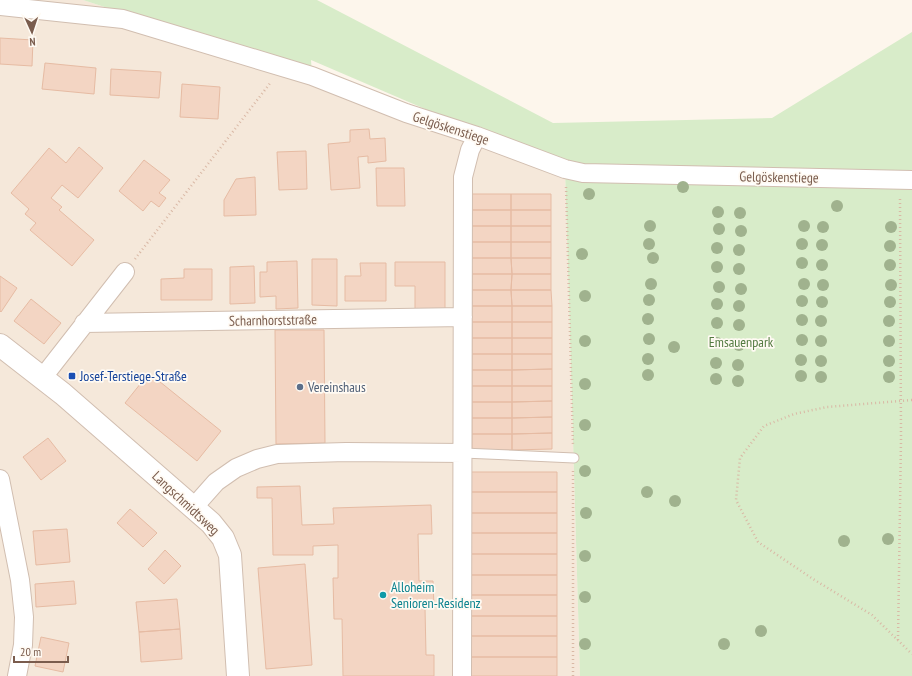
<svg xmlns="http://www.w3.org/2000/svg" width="912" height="676" font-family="'PT Sans Narrow',sans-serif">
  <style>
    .residential { fill: #f5e8da }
    .green { fill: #d8ecc9 }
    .building { fill: #f3d5c3; stroke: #e6bba3 }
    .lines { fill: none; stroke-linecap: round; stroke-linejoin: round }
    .service-casing { stroke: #d1beb0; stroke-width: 11 }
    .minor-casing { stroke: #d1beb0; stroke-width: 20 }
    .tertiary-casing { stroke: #d1beb0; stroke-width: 24 }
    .path { stroke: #d9b8a5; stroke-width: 2.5; stroke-dasharray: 1 3; stroke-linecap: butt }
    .service { stroke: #fff; stroke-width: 9 }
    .minor { stroke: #fff; stroke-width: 18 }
    .tertiary { stroke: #fff; stroke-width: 22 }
    .tree { fill: #a0b28e }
    .transit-dot { fill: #1a4fb4; stroke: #fffaf3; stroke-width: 1.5 }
    .service-dot { fill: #5c6f8a; stroke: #fffaf3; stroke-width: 1.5 }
    .culture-dot { fill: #0f9aa8; stroke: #fffaf3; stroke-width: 1.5 }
    .labels { text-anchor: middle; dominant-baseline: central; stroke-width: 3.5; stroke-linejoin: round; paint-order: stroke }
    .street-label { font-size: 14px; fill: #7a5c4d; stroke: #fffaf3 }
    .park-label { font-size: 14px; fill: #537a41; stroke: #fffaf3 }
    .transit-label { font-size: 14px; fill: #164399; stroke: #fffaf3; text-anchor: start }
    .service-label { font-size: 14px; fill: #4e5e75; stroke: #fffaf3; text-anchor: start }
    .culture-label { font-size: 14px; fill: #0d838f; stroke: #fffaf3; text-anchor: start }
  </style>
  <rect width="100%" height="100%" fill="#fdf6ec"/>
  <path class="residential" d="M 0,0 L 83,0 L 312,74 L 565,169 L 580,676 L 0,676 Z"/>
  <path class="green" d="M 83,0 L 317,0 L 553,123 L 772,118 L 912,32 L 912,676 L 580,676 L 565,169 L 311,60 L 312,74 Z"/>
  <path class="building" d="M 0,38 L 33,40 L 32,66 L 0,64 Z
    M 45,63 L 96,68 L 94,94 L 42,89 Z
    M 111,69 L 161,72 L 159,98 L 110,95 Z
    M 182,84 L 220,87 L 218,119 L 180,117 Z
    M 369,129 L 370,139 L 385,138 L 386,161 L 368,163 L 368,156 L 358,157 L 360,188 L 331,190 L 328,144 L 350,142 L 350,130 Z
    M 79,147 L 103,168 L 78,198 L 62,185 L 51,198 L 62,207 L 59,210 L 94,240 L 72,266 L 30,230 L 36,223 L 25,214 L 29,209 L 11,193 L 49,148 L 66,163 Z
    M 306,151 L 307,189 L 279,190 L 277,152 Z
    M 144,160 L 170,180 L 159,193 L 166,198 L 159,207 L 151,201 L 143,211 L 119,191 Z
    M 376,168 L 404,168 L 405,206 L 377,206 Z
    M 255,177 L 256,215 L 224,216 L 224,200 L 236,179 Z
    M 471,194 L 511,194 L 511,210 L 471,210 Z
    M 511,194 L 551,194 L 551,210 L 511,210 Z
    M 471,210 L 511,210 L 511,226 L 471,226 Z
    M 511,210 L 551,210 L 551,226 L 511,226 Z
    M 471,226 L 511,226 L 511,242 L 471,242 Z
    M 511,226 L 551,226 L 551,242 L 511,242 Z
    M 471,242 L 511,242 L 511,258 L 471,258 Z
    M 511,242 L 551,242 L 551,258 L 511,258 Z
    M 471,258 L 511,258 L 512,274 L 472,274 Z
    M 511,258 L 551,258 L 551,274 L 512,274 Z
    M 312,259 L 337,259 L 337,306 L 312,305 Z
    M 297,261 L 298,308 L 276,309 L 276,296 L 260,297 L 260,272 L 267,272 L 267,262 Z
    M 395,262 L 445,262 L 445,310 L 415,310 L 415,286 L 395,286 Z
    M 360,263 L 386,263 L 386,301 L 345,301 L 345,276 L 361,276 Z
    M 254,266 L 255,303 L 230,304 L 230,267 Z
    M 184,269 L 212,269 L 212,300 L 161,300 L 161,279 L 184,278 Z
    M 472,274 L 512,274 L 511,290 L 472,290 Z
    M 512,274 L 551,274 L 551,290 L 511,290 Z
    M 0,276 L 17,288 L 1,312 L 0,311 Z
    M 472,290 L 511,290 L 512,306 L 472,306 Z
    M 511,290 L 551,290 L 552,306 L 512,306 Z
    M 31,299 L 61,323 L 44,344 L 14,321 Z
    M 472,306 L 512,306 L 512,322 L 472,322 Z
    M 512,306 L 552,306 L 552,322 L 512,322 Z
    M 472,322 L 512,322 L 512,338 L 472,338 Z
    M 512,322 L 552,322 L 552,338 L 512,338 Z
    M 275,330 L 324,330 L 325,443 L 276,444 Z
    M 472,338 L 512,338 L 512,354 L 472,354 Z
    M 512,338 L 552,338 L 552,354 L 512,354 Z
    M 472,354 L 512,354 L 512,370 L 472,370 Z
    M 512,354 L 552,354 L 552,369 L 512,370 Z
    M 552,369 L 552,386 L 512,386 L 512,370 Z
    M 472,370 L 512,370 L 512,386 L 472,386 Z
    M 149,373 L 221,431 L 197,461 L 125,403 Z
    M 472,386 L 512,386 L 512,402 L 472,402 Z
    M 512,386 L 552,386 L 552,401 L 512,402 Z
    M 552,401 L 552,417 L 512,418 L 512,402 Z
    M 472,402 L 512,402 L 512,418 L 472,418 Z
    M 552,417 L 552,433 L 512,434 L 512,418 Z
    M 472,418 L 512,418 L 512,434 L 472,434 Z
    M 552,433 L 552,449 L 512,450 L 512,434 Z
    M 472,434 L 512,434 L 512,450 L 472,450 Z
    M 48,438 L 66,461 L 41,480 L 23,457 Z
    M 471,472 L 557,472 L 557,492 L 471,492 Z
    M 300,486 L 302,525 L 334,524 L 333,508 L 431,505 L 432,534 L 418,534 L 419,581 L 433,581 L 434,608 L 425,608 L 426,655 L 434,655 L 434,676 L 343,676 L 342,619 L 334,619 L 333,578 L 338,578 L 338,545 L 313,546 L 313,555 L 273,555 L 272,498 L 257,498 L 257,487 Z
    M 471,492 L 557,492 L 557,513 L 471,513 Z
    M 130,509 L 157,533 L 143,547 L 117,523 Z
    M 471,513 L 557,513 L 557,533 L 471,533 Z
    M 67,529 L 70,562 L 36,565 L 33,531 Z
    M 471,533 L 557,533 L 557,554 L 471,554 Z
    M 165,550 L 181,566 L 164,584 L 148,569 Z
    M 471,554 L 557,554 L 557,575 L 471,575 Z
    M 305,564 L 312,665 L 266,669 L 258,568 Z
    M 471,575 L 557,575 L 557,595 L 471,595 Z
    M 74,581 L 76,604 L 36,607 L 35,584 Z
    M 471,595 L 557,595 L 557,616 L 471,616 Z
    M 177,599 L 180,629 L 139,632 L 136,602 Z
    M 471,616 L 557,616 L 557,636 L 471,636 Z
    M 180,629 L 182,659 L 141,662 L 139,632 Z
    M 471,636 L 557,636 L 557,657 L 471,657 Z
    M 41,637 L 69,643 L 63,672 L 35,666 Z
    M 471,657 L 557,657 L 557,676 L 471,676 Z"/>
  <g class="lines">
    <g class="service-casing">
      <path id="service" d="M 463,453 L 574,458"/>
    </g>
    <g class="minor-casing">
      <path id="minor" d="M 0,6 L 123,19 L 312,76 L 406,113 L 477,136 L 565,169 L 583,173 L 912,180
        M 84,323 L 463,317
        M 43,377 L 125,272
        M 0,479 L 20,580 L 24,617 L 23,645 L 17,676
        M 193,508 L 216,482 L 236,468 L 257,459 L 277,454 L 346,452 L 463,453
        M 462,676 L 463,177 L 470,150 L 477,136"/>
    </g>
    <g class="tertiary-casing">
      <path id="tertiary" d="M 0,345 L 63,394 L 211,523 L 223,538 L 230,555 L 238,676"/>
    </g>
    <path class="path" d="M 566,187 L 573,446
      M 135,259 L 271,82
      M 912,400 L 827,407 L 794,414 L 764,426 L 740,458 L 736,500 L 758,542 L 813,579 L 872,615 L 912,654
      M 898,640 L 901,439 L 900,198
      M 573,676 L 573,471"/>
    <use href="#service" class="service"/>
    <use href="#minor" class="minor"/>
    <use href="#tertiary" class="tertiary"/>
  </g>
  <g class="tree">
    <circle cx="683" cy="187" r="6"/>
    <circle cx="589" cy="194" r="6"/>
    <circle cx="837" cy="206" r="6"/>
    <circle cx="718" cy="212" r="6"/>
    <circle cx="740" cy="213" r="6"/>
    <circle cx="650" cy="226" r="6"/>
    <circle cx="804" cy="226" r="6"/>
    <circle cx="823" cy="227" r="6"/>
    <circle cx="891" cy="227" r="6"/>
    <circle cx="719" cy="229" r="6"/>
    <circle cx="741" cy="231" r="6"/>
    <circle cx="649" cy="244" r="6"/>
    <circle cx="802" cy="244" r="6"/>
    <circle cx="822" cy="245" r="6"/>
    <circle cx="890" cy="246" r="6"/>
    <circle cx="717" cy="248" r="6"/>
    <circle cx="739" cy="250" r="6"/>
    <circle cx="582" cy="254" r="6"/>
    <circle cx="653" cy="258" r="6"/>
    <circle cx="802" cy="263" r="6"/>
    <circle cx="822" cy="265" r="6"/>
    <circle cx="890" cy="265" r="6"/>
    <circle cx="717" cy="267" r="6"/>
    <circle cx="739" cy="269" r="6"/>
    <circle cx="651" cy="284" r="6"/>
    <circle cx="804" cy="284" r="6"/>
    <circle cx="823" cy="285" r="6"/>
    <circle cx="891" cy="285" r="6"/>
    <circle cx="719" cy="287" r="6"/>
    <circle cx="741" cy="289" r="6"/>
    <circle cx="585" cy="296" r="6"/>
    <circle cx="649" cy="300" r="6"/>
    <circle cx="802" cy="301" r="6"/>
    <circle cx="822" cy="302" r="6"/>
    <circle cx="890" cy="302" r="6"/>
    <circle cx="717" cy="304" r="6"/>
    <circle cx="739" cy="306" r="6"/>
    <circle cx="648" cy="319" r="6"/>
    <circle cx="802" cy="320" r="6"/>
    <circle cx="821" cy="321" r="6"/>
    <circle cx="889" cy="321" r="6"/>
    <circle cx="717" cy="323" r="6"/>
    <circle cx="739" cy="325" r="6"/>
    <circle cx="649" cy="339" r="6"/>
    <circle cx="802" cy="340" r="6"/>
    <circle cx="585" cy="341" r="6"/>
    <circle cx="821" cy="341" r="6"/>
    <circle cx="889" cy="341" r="6"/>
    <circle cx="717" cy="343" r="6"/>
    <circle cx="739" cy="345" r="6"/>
    <circle cx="674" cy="347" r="6"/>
    <circle cx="648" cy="359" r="6"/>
    <circle cx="801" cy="360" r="6"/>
    <circle cx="821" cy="361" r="6"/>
    <circle cx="889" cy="361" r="6"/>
    <circle cx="716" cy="363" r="6"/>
    <circle cx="738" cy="365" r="6"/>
    <circle cx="648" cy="375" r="6"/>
    <circle cx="801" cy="376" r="6"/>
    <circle cx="821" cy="377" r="6"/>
    <circle cx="889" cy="377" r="6"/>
    <circle cx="716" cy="379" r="6"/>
    <circle cx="738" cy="381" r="6"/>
    <circle cx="585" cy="384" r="6"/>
    <circle cx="585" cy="425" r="6"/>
    <circle cx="585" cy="471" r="6"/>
    <circle cx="647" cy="492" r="6"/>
    <circle cx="675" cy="501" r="6"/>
    <circle cx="586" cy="513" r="6"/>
    <circle cx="888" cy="539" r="6"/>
    <circle cx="844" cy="541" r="6"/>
    <circle cx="585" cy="556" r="6"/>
    <circle cx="585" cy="597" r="6"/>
    <circle cx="761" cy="631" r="6"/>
    <circle cx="585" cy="644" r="6"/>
    <circle cx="724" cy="644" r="6"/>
  </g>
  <rect class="transit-dot" x="68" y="372" width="8" height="8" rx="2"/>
  <circle class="service-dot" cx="300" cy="387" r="4"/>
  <circle class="culture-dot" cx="383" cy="595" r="4"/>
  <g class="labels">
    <g class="street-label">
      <text transform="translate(451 128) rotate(18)">Gelgöskenstiege</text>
      <text transform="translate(779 177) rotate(1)">Gelgöskenstiege</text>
      <text transform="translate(273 320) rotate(-1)">Scharnhorststraße</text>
      <text transform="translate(186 503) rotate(43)">Langschmidtsweg</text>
    </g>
    <g class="park-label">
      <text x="741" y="342">Emsauenpark</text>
    </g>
    <g class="transit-label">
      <text x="80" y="376">Josef-Terstiege-Straße</text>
    </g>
    <g class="service-label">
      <text x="308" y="387">Vereinshaus</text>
    </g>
    <g class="culture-label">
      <text x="391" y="587">Alloheim<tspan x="391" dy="16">Senioren-Residenz</tspan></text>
    </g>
  </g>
  <g transform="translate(32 32) rotate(177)" stroke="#fffaf3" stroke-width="3" paint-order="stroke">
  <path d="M0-3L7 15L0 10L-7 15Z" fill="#7a5c4d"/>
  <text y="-6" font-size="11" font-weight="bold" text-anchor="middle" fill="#7a5c4d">N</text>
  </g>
  <path d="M14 656v6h54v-6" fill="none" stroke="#7a5c4d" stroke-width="2"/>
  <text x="20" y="656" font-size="12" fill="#7a5c4d" stroke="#fffaf3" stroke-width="3" paint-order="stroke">20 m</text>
</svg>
